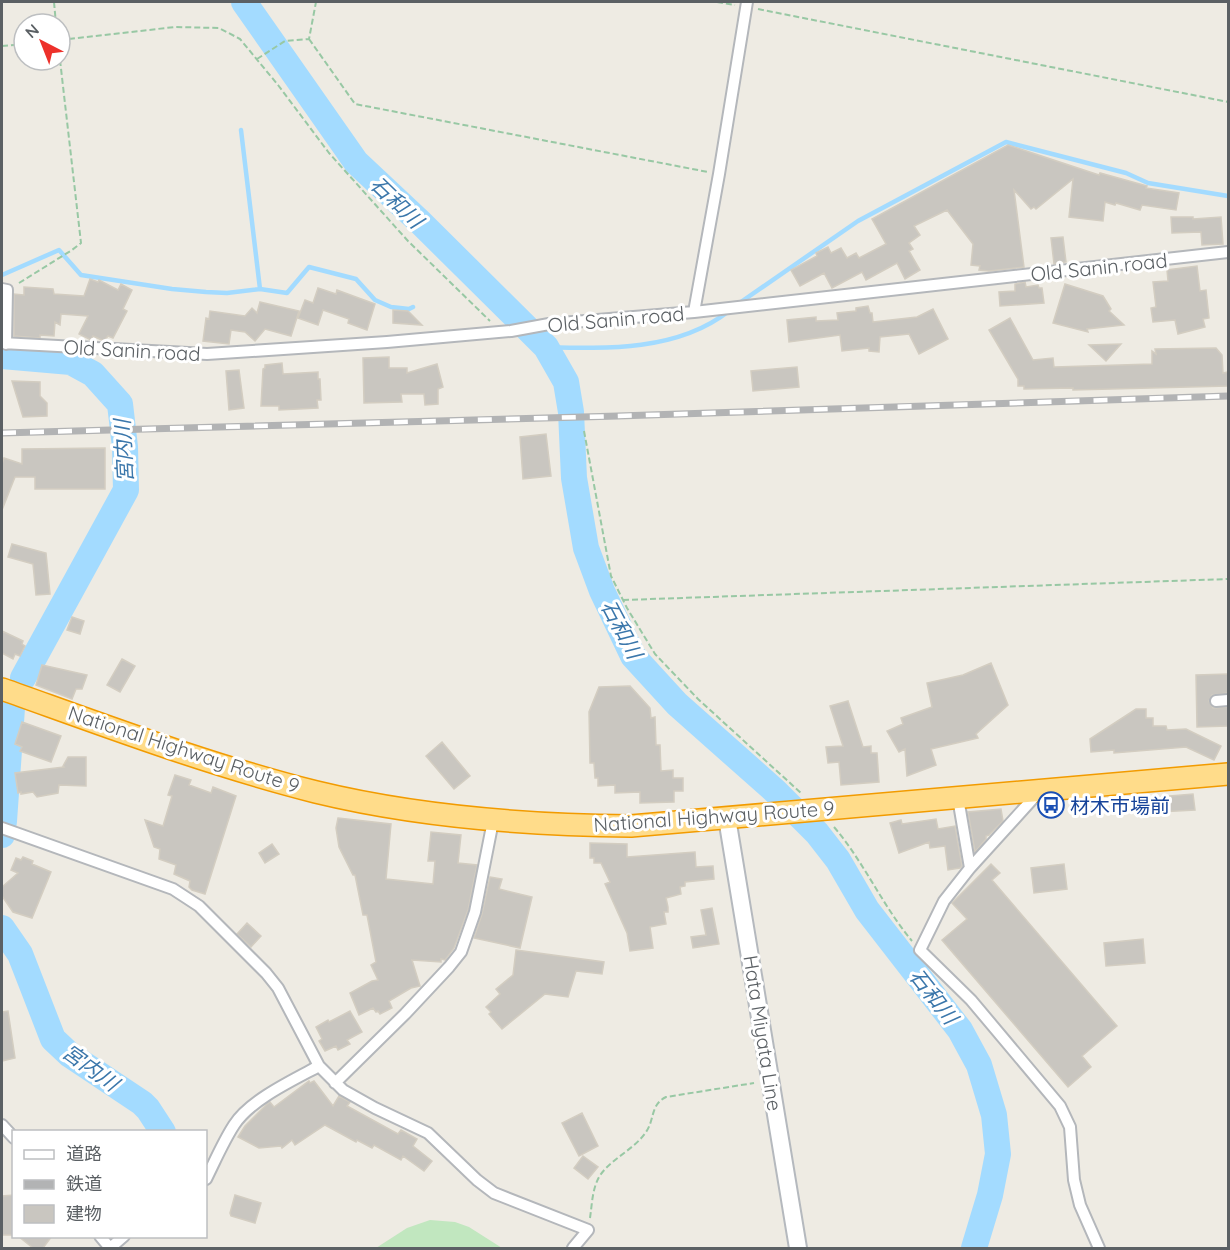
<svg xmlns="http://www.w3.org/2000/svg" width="1230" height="1250" font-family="Quicksand,'Noto Sans JP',sans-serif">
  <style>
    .green { fill: #c1e7bf }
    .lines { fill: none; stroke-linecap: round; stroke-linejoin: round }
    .stream { stroke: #a3dbff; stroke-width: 4.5 }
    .river { stroke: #a3dbff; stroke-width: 26 }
    .building { fill: #c9c6c0; stroke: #d3cdc1; stroke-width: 1.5 }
    .street-casing { stroke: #b4b7bb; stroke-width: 14 }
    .secondary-casing { stroke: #b5b9be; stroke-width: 20 }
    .highway-casing { stroke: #f29b00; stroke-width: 24 }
    .path { stroke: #98c8a4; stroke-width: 2; stroke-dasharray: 6 3; stroke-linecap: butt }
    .street { stroke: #fff; stroke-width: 10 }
    .secondary { stroke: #fff; stroke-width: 16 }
    .highway { stroke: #ffdc8a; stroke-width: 21 }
    .rail-casing { stroke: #b2b3b4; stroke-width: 7 }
    .rail { stroke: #fff; stroke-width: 4.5; stroke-dasharray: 14; stroke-linecap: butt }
    .labels { text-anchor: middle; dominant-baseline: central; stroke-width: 6; stroke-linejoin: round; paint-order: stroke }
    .street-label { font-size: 20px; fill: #5b6064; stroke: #fff }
    .transit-label { font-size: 20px; fill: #164399; stroke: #fff; text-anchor: start }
    .water-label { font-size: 21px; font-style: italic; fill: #3b77ab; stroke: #fff }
  </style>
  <rect width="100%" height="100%" fill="#eeebe3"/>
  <path class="green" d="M 430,1220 L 455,1222 L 469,1227 L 502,1248 L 376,1248 L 407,1228 Z"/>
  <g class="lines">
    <path class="stream" d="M 241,130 L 260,289
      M 2,275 L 59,250 L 81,275 L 172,289 L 206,292 L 227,293 L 260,289 L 287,293 L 309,267 L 356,279 L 375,300 L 391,307 L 409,309 L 413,307
      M 738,304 L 858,221 L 1006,142 L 1126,173 L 1148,183 L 1228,196
      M 546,347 C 607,349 678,351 729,311"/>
    <path class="river" d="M 244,2 L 356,162 L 420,222 L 546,347 L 566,382 L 571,412 L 574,478 L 586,548 L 602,591 L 633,656 L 677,704 L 775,791 L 817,833 L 838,860 L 867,910 L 960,1030 L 979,1065 L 994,1115 L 998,1154 L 990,1195 L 974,1248
      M 2,356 L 71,362 L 93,374 L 120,404 L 125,447 L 126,490 L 23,678
      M 2,835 L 4,821 L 12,708
      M 2,928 L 20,954 L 53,1039 L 70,1055 L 142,1103 L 148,1109 L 163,1132"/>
  </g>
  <path class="building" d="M 1008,145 L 1099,175 L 1100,173 L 1147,186 L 1146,188 L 1179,193 L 1176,210 L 1142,205 L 1140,210 L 1116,203 L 1115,205 L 1105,202 L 1103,221 L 1069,217 L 1073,179 L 1036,209 L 1034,207 L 1031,209 L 1014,190 L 1024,267 L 989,271 L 979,270 L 980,266 L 971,265 L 973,244 L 947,210 L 914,226 L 920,235 L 909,243 L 913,249 L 909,251 L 920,270 L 905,279 L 897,263 L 866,280 L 862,272 L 832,288 L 824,273 L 800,286 L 791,270 L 817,256 L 816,253 L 828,247 L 831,253 L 841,248 L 847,258 L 856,253 L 859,258 L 886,244 L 872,219 Z
    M 1171,217 L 1193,217 L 1193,219 L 1221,217 L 1223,244 L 1202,245 L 1201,232 L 1172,233 Z
    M 1063,237 L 1066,262 L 1054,264 L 1051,238 Z
    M 1197,266 L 1200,291 L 1206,290 L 1209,318 L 1203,319 L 1205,327 L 1178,334 L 1175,320 L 1153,322 L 1151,308 L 1156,307 L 1153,282 L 1168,281 L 1167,270 Z
    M 90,279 L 98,282 L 99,280 L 118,290 L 121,284 L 132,290 L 123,309 L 127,311 L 113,338 L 108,336 L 104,341 L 93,336 L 91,340 L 79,334 L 88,316 L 61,314 L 60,325 L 55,322 L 54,336 L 40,335 L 40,338 L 14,336 L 14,294 L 24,295 L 24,287 L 53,289 L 54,294 L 84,296 Z
    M 1025,282 L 1026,287 L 1038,285 L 1039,288 L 1042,288 L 1044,303 L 1000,306 L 999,292 L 1015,291 L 1015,284 Z
    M 1065,284 L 1103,296 L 1111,309 L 1109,311 L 1124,325 L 1087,329 L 1088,332 L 1053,323 Z
    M 318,288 L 336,294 L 337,290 L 375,304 L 367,330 L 348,323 L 349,319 L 323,310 L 318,325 L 298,318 L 305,300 L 313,303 Z
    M 260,302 L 299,311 L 291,336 L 265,329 L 255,341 L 245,332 L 231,330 L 229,344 L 203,341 L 206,318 L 209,319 L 210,311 L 245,316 L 252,308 L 257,313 Z
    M 868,306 L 870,313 L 872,313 L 873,322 L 917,317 L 933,309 L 948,339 L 919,354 L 909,334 L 880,337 L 879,352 L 869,351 L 869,348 L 842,351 L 840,335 L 789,342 L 787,320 L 816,317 L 816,321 L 838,320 L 837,313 L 856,311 L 856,308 Z
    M 393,310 L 408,311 L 422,325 L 393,323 Z
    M 1010,318 L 1033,360 L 1053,358 L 1054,367 L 1152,364 L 1152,351 L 1156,354 L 1155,349 L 1216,348 L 1222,355 L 1223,373 L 1228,372 L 1228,386 L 1073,390 L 1073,388 L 1024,389 L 1024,386 L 1018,386 L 1018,379 L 989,330 Z
    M 1121,344 L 1106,361 L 1089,345 Z
    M 389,357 L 389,368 L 407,368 L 407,373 L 437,364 L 443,387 L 438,389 L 438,404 L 425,405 L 424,394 L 401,394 L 402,402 L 364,403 L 363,358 Z
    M 282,363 L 283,374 L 318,372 L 318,379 L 320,379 L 321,400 L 317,400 L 318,408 L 279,410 L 279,406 L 261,406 L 263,369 L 265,368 L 265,365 Z
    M 797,367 L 799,387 L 753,391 L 751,371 Z
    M 239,370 L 244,408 L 229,410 L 226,371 Z
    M 12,381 L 40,382 L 40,396 L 47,403 L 47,416 L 23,417 Z
    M 546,434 L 551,476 L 523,479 L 520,437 Z
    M 105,448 L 105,489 L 35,489 L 35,477 L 15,477 L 2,510 L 2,464 L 4,458 L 22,464 L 22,449 Z
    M 12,544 L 46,553 L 50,594 L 36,595 L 33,564 L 8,557 Z
    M 72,617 L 84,621 L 80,634 L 67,630 Z
    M 2,631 L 23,641 L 22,644 L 25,646 L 20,656 L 15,654 L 13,659 L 2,653 Z
    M 122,659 L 135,666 L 120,692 L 107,685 Z
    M 991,663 L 1008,705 L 976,734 L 978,738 L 931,749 L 936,765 L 907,776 L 905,749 L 899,752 L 887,731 L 903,724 L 901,718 L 932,707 L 927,683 L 963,675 Z
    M 42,665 L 87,675 L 82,689 L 76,689 L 72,699 L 36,685 Z
    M 1228,674 L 1228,693 L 1212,695 L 1209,701 L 1213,708 L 1228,707 L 1228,726 L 1197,727 L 1196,675 Z
    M 630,686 L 650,708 L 651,718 L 655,717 L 656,745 L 660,745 L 661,771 L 673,770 L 673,778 L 683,778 L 683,791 L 674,791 L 674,802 L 640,803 L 640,792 L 615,793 L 615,785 L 598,786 L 598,778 L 595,778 L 594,763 L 590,763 L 589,712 L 599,687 Z
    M 848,701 L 863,747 L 871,746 L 871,753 L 877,753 L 879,782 L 841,785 L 839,762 L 828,763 L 826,747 L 843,746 L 830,706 Z
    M 1136,709 L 1146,709 L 1146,718 L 1153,718 L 1153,726 L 1166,726 L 1167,730 L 1186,729 L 1221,746 L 1214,760 L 1186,747 L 1114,753 L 1114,750 L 1091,752 L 1090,739 Z
    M 22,722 L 61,736 L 51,762 L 20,751 L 22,747 L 15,744 Z
    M 442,742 L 470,776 L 454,789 L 426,756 Z
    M 68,757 L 86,757 L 86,786 L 59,785 L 58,793 L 37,797 L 33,792 L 21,794 L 21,792 L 18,793 L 15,773 L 64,767 L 63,766 Z
    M 175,775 L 191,780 L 189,785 L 211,793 L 213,787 L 236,796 L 205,894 L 192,890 L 189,887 L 190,881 L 174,874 L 176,865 L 159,859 L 160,849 L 154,847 L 145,820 L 163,826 L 172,796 L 168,795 Z
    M 1193,794 L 1195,810 L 1159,812 L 1158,797 Z
    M 1001,809 L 1003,821 L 989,835 L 986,836 L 986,839 L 975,852 L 968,812 Z
    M 338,818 L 391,824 L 386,879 L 433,884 L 435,861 L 428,861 L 431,832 L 461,835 L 458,863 L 477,865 L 468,910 L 454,948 L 445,960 L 441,959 L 441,962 L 412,960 L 420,986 L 411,988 L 389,1001 L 392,1008 L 380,1014 L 378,1011 L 376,1012 L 373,1008 L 359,1015 L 350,993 L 372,981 L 378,980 L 371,965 L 376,962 L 367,915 L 363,915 L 355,875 L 353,875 L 339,847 L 336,828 Z
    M 936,819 L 938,829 L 955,826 L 962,866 L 960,868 L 948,870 L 945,846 L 930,848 L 929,842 L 899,853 L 890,823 L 901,820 L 902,824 Z
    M 590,843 L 627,844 L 627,857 L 695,852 L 696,867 L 713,866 L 714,879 L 685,882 L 685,886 L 680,887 L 681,894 L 666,898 L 668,907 L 668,912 L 664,912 L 666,924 L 650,927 L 653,948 L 630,951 L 627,933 L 605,884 L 610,882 L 601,863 L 594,863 L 594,858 L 590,858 Z
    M 272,844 L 279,854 L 265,863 L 259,853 Z
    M 23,857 L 33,861 L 32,864 L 51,872 L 32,918 L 13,912 L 2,896 L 2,887 L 18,873 L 11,870 L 16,858 L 21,860 Z
    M 991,864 L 1000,873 L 992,880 L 1117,1026 L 1082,1056 L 1091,1067 L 1068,1087 L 942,940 L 967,919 L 952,903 Z
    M 1064,864 L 1067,889 L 1034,893 L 1031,868 Z
    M 490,877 L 502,879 L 499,889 L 532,897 L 520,948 L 474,938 L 482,914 Z
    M 712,908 L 719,944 L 693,948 L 691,937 L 706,935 L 701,910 Z
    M 247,923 L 261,936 L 251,947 L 237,934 Z
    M 1143,939 L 1145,963 L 1106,966 L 1104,943 Z
    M 516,950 L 604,962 L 602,974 L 576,971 L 568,997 L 545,994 L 502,1029 L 489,1014 L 491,1012 L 486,1007 L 500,994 L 496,989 L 513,975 Z
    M 8,1011 L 15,1058 L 2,1061 L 2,1012 Z
    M 350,1011 L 362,1032 L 347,1040 L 350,1044 L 338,1050 L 336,1046 L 325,1051 L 319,1041 L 322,1039 L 316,1027 L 328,1020 L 329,1022 Z
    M 309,1081 L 310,1083 L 314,1081 L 333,1106 L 339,1096 L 350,1102 L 347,1106 L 398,1134 L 401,1130 L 417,1139 L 413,1146 L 432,1161 L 424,1171 L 403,1156 L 401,1160 L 374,1145 L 372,1148 L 357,1140 L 356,1142 L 325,1125 L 295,1145 L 292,1140 L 282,1148 L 281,1146 L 259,1148 L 238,1137 L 245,1126 L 266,1105 L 270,1102 L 274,1107 Z
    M 582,1113 L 598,1146 L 579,1156 L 562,1123 Z
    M 583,1156 L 598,1167 L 588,1179 L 574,1168 Z
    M 14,1195 L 14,1235 L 2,1235 L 2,1196 Z
    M 235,1195 L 261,1203 L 255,1223 L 231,1216 L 230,1213 Z
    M 18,1236 L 52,1236 L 43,1248 L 33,1248 Z"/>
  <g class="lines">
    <g class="street-casing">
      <path id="street" d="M 2,289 L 7,290 L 6,344
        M 694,312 L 719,174 L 747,2
        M 2,343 L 207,354 L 387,342 L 511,331 L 549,324 L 694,312 L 1228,252
        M 1216,701 L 1228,700
        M 1038,793 L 970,868 L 944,901 L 920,950 L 971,1000 L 1060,1106 L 1070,1127 L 1074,1180 L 1080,1205 L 1099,1248
        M 958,798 L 970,868
        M 2,828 L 173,889 L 199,906 L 266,973 L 278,988 L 319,1066 L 343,1090 L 375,1108 L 428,1133 L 477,1180 L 494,1193 L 588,1230 L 573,1248
        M 335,1083 L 405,1014 L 449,967 L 461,952 L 475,912 L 493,821
        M 2,1125 L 14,1138
        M 206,1179 C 215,1161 223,1142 234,1125 C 250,1100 293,1080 319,1066
        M 100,1236 L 110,1248
        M 110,1248 L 124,1236"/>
    </g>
    <g class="secondary-casing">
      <path id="secondary" d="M 727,818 L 798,1248"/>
    </g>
    <g class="highway-casing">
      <path id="highway" d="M 2,689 C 106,726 209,765 316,792 C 419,817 525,825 631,826 L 1228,774"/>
    </g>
    <path class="path" d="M 54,2 L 56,24
      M 717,2 L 735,5
      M 758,9 L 1228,102
      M 309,39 L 355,104 L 708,172
      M 60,40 L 175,27 L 219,28 L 240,39 L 278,85 L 329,153 L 408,241 L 490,321
      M 2,46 L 24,44
      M 257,59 L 285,41 L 309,39 L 316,2
      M 19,283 L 72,250 L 81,243 L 60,60
      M 584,431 L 611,576 L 627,608 L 655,654 L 698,699 L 801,793
      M 623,600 L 1228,579
      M 834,827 C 864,862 882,905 912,941
      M 590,1218 C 592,1205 592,1190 599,1177 C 610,1159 634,1150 646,1132 C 655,1119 650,1105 666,1097 L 754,1083"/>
    <use href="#street" class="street"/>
    <use href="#secondary" class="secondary"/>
    <use href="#highway" class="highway"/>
    <g class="rail-casing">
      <path id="rail" d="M 2,433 L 618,416 L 1228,396"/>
    </g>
    <use href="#rail" class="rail"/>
  </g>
  <defs>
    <g id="bus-ring" transform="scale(1.35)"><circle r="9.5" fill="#fff" stroke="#1a4fb4" stroke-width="1.5"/><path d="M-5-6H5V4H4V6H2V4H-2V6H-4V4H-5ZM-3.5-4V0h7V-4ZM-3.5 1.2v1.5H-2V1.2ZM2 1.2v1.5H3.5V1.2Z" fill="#1a4fb4"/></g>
  </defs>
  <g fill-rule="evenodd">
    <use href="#bus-ring" x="1051" y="805"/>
  </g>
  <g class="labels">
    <g class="street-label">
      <text transform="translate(1099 267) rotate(-6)">Old Sanin road</text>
      <text transform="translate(616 319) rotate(-5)">Old Sanin road</text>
      <text transform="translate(132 350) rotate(3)">Old Sanin road</text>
      <text transform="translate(184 749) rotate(18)">National Highway Route 9</text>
      <text transform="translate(714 816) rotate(-4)">National Highway Route 9</text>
      <text transform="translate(763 1033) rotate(81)">Hata Miyata Line</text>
    </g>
    <g class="transit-label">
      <text x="1070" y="805">材木市場前</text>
    </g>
    <g class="water-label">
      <text transform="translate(397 202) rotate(44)">石和川</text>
      <text transform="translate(123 451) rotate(-93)">宮内川</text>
      <text transform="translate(622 629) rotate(62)">石和川</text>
      <text transform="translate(934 996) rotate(52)">石和川</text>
      <text transform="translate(91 1067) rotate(36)">宮内川</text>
    </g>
  </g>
  <rect width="1230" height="1250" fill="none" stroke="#5b6064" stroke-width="6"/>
  <rect x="12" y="1130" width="195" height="108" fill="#ffffff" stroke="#bdbfc1" stroke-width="1.5"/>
  <rect x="24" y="1150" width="30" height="9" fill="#ffffff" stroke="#bdbfc1" stroke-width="1.5"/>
  <text x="66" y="1160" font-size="18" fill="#5b6064">道路</text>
  <rect x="24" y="1180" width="30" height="9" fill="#b2b3b4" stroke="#bdbfc1" stroke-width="1.5"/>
  <text x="66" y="1190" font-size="18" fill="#5b6064">鉄道</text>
  <rect x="24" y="1205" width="30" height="18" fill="#c9c6c0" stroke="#bdbfc1" stroke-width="1.5"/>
  <text x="66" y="1220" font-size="18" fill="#5b6064">建物</text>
  <g transform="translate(42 42) rotate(318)"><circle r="28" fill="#ffffff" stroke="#bdbfc1" stroke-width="1.5"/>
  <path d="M0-4.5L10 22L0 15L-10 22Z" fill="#ed312b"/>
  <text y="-9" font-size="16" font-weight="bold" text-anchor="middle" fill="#5b6064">N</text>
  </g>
</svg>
